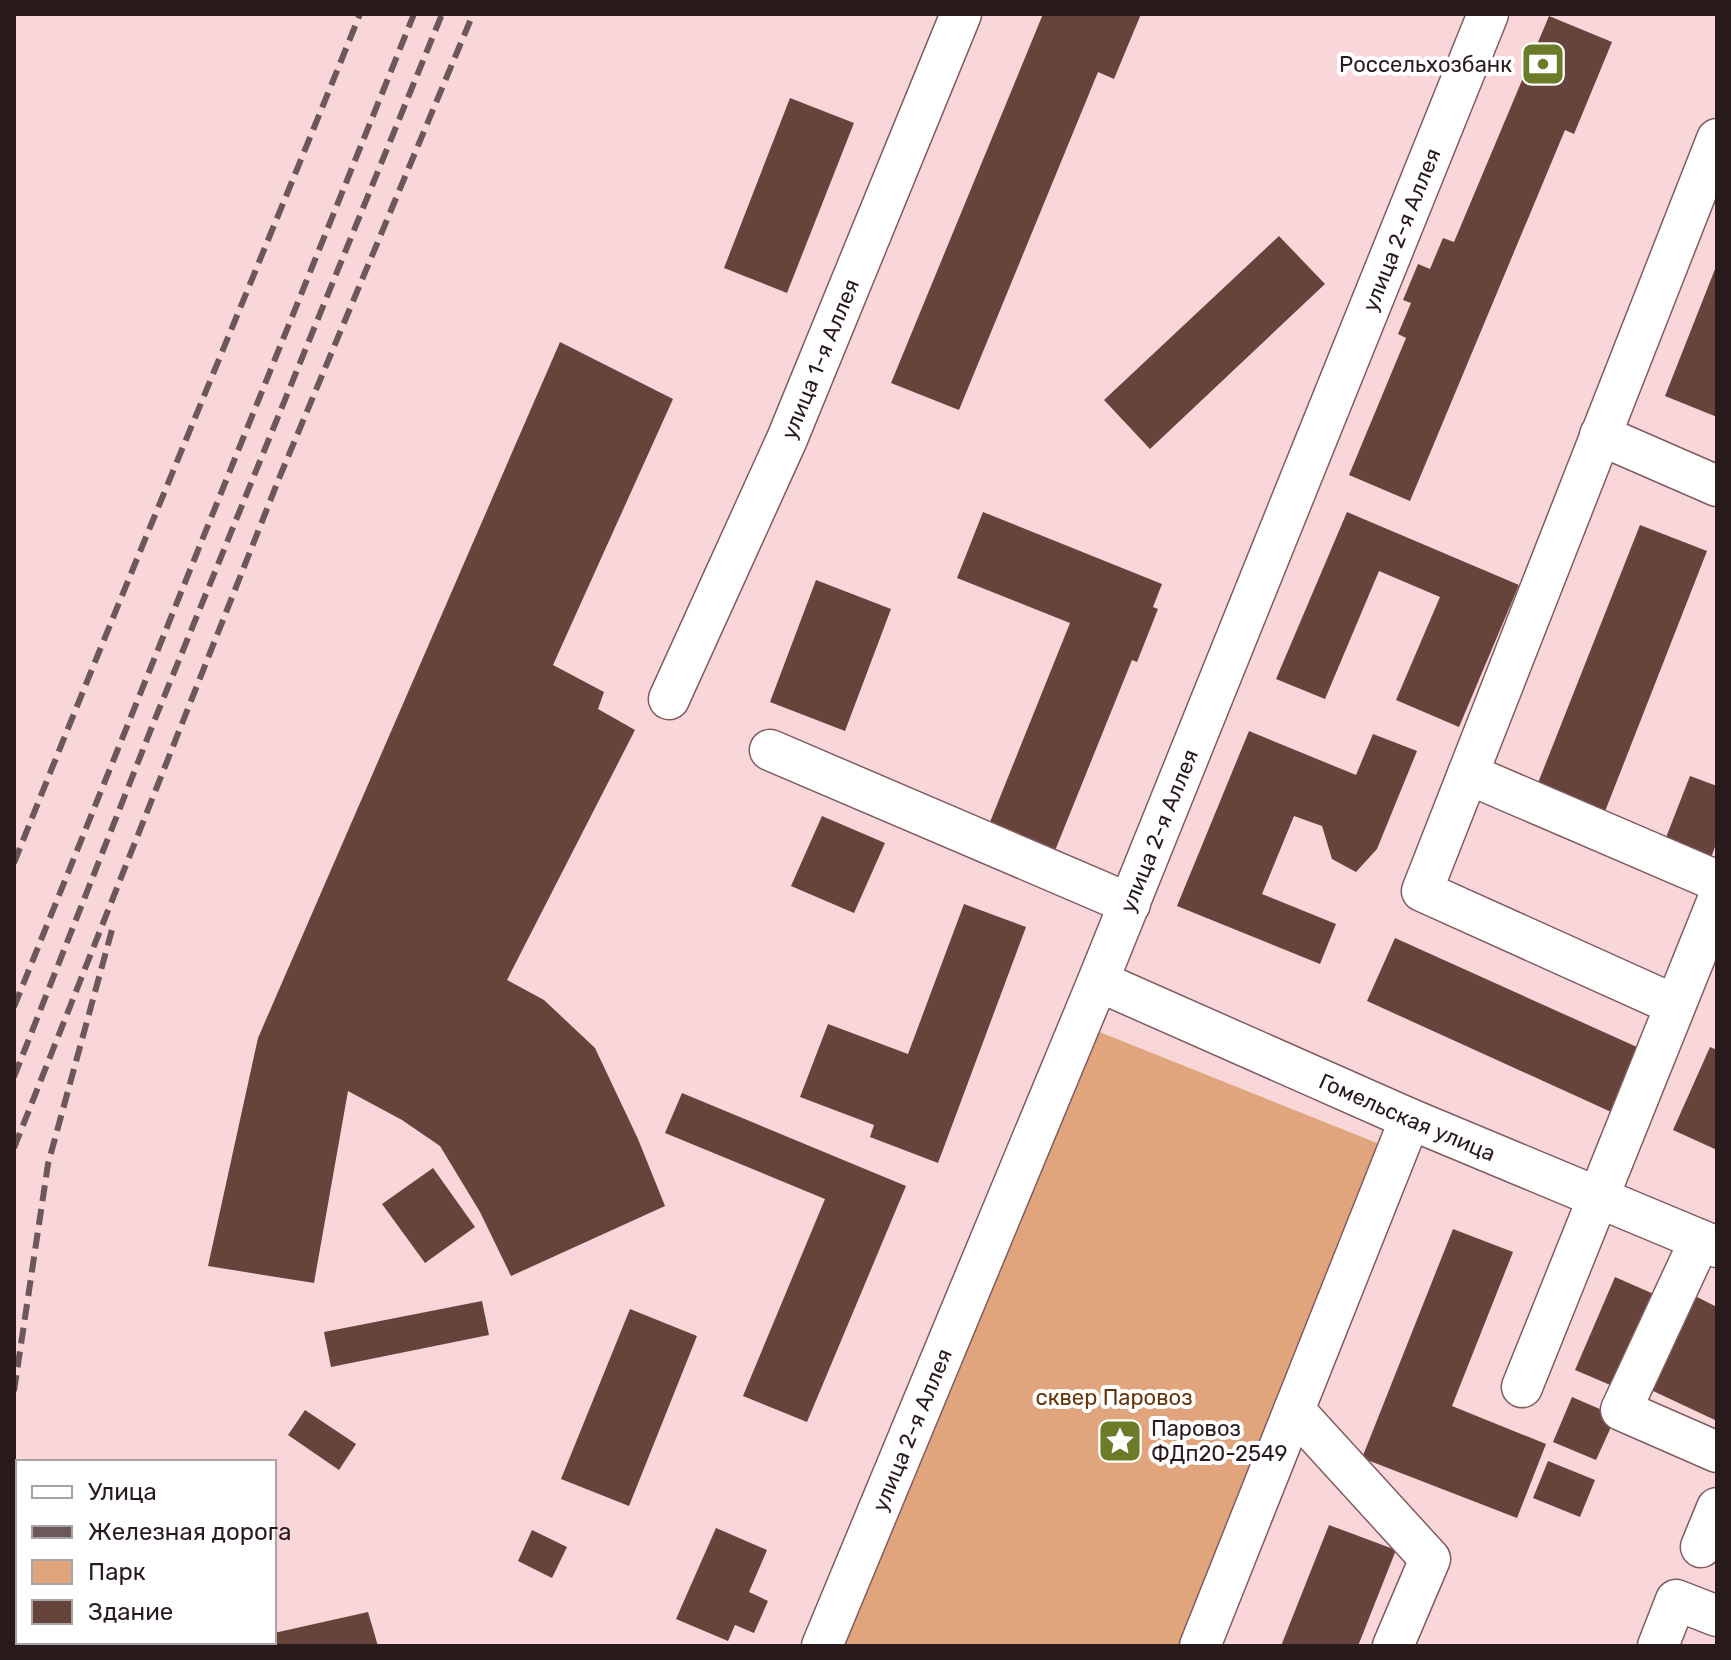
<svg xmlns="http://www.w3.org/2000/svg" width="1731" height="1660" font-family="Rubik,sans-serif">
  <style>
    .green { fill: #e0a57d }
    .building { fill: #66443c }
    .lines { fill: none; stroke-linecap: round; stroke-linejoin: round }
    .minor-casing { stroke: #815c5f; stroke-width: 43 }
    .minor { stroke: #fff; stroke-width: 40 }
    .rail { stroke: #6c5759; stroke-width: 6; stroke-dasharray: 16 8; stroke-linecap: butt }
    .labels { text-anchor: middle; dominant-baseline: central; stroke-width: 8; stroke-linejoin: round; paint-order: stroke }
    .poi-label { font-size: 22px; fill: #291a1b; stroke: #fff; text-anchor: end }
    .street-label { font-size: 22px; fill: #291a1b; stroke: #fff }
    .park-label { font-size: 22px; fill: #663408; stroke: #fff }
  </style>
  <rect width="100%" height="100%" fill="#f9d6d9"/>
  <path class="green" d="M 1092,1029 L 1387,1147 L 1185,1646 L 842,1646 Z"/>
  <path class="building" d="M 1043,14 L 1141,14 L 1114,79 L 1098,72 L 959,410 L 891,383 Z
    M 1549,16 L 1612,42 L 1574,134 L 1565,130 L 1410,501 L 1349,475 L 1406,338 L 1398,334 L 1411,303 L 1403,300 L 1418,264 L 1430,269 L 1443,238 L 1454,242 Z
    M 790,98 L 854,123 L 787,293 L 724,268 Z
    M 1279,236 L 1325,284 L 1150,449 L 1104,400 Z
    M 1717,264 L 1717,417 L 1665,396 Z
    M 560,342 L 673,399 L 553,665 L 604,692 L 598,709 L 635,730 L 507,980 L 544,1000 L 595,1048 L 638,1139 L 665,1206 L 511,1276 L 480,1212 L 440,1146 L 402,1120 L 348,1091 L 314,1283 L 208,1266 L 258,1038 Z
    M 983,512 L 1162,584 L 1153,607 L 1158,609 L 1137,662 L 1132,660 L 1050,863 L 984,837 L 1070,623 L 957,578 Z
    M 1347,512 L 1519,585 L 1459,727 L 1396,700 L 1440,597 L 1379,571 L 1325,699 L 1276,679 Z
    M 1640,525 L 1707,551 L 1604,814 L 1536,788 Z
    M 816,580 L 891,609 L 845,731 L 770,702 Z
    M 1249,731 L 1356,775 L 1373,734 L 1417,751 L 1377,849 L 1356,872 L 1332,859 L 1322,826 L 1294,816 L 1262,894 L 1336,924 L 1320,964 L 1177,906 Z
    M 1690,776 L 1717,786 L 1717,841 L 1711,858 L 1665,840 Z
    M 822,816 L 885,843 L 854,913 L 791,886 Z
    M 964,904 L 1026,927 L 938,1163 L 870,1137 L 874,1125 L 800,1097 L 828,1024 L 908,1054 Z
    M 1395,938 L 1648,1052 L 1620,1116 L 1367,1001 Z
    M 1710,1047 L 1717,1050 L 1717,1150 L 1673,1130 Z
    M 682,1093 L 906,1186 L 807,1422 L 743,1396 L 825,1199 L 665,1133 Z
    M 433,1168 L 475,1227 L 425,1263 L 382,1204 Z
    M 1453,1229 L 1513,1252 L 1452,1406 L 1546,1444 L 1517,1518 L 1362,1458 Z
    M 1615,1277 L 1656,1295 L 1615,1387 L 1575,1370 Z
    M 1695,1296 L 1717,1307 L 1717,1421 L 1651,1390 Z
    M 482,1301 L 489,1335 L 331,1367 L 324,1332 Z
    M 630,1309 L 697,1336 L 629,1506 L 561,1479 Z
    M 1572,1397 L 1616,1416 L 1596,1460 L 1553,1442 Z
    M 305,1410 L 356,1444 L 339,1470 L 288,1435 Z
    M 1548,1461 L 1595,1480 L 1580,1517 L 1533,1498 Z
    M 1329,1525 L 1396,1550 L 1358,1646 L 1281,1646 Z
    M 716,1528 L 767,1550 L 749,1592 L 768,1601 L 754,1633 L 735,1625 L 728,1641 L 676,1619 Z
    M 532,1530 L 567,1547 L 552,1578 L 518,1561 Z
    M 368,1612 L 378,1646 L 274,1646 L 274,1633 Z"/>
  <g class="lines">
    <g class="minor-casing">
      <g id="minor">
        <path d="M 1600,435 L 1717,486"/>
        <path id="s1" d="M 669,699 L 787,439 L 961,14"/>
        <path d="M 770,750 L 1130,904"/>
        <path d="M 1468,774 L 1717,881"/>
        <path id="s2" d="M 1098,981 L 1410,1119 L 1717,1247"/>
        <path d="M 1675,1005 L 1422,891 L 1717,139"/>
        <path d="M 1700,1240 L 1621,1410 L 1717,1452"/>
        <path d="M 1522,1387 L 1717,902"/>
        <path d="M 1294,1410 L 1430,1559 L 1393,1646"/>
        <path d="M 1701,1547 L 1717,1508"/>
        <path id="s3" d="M 822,1646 L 1098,981 L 1488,14"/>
        <path d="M 1200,1646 L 1410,1119"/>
        <path d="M 1658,1646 L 1676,1600 L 1717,1616"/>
      </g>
    </g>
    <use href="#minor" class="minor"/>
    <path class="rail" d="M 14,863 C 127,579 246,297 360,14
      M 14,1007 L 414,14
      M 14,1077 L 155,719 L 442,14
      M 14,1148 L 280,476 L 473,14
      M 14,1391 L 48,1164 L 113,926"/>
  </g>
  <defs>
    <g id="bank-square" transform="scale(2.3)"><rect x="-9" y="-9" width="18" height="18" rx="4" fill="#6b7b28" stroke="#fff"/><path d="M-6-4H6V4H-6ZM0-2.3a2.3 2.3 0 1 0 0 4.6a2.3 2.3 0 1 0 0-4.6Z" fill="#fff"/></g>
    <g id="sight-square" transform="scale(2.3)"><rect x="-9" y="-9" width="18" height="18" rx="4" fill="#6b7b28" stroke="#fff"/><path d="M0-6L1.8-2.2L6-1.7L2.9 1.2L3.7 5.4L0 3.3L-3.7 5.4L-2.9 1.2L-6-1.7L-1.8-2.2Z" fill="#fff"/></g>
  </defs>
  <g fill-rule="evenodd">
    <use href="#bank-square" x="1543" y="64"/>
    <use href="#sight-square" x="1120" y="1441"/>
  </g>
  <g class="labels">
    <g class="poi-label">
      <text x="1512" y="64">Россельхозбанк</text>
      <text x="1151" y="1428" text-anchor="start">Паровоз<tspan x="1151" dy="25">ФДп20-2549</tspan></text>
    </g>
    <g class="street-label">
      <text stroke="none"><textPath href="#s3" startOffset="1530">улица 2-я Аллея</textPath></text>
      <text stroke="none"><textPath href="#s1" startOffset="372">улица 1-я Аллея</textPath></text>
      <text stroke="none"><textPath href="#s3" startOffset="882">улица 2-я Аллея</textPath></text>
      <text stroke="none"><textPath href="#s2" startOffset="338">Гомельская улица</textPath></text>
      <text stroke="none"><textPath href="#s3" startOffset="234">улица 2-я Аллея</textPath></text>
    </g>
    <g class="park-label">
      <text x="1114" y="1397">сквер Паровоз</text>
    </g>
  </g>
  <rect width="1731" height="1660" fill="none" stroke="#291a1b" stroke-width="32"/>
  <rect x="16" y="1460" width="260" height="184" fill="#ffffff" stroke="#a9a3a4" stroke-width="2"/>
  <rect x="32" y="1486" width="40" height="12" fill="#ffffff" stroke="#a9a3a4" stroke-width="2"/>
  <text x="88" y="1500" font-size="24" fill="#291a1b">Улица</text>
  <rect x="32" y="1526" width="40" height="12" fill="#6c5759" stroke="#a9a3a4" stroke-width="2"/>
  <text x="88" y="1540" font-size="24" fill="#291a1b">Железная дорога</text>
  <rect x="32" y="1560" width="40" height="24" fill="#e0a57d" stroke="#a9a3a4" stroke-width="2"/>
  <text x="88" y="1580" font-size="24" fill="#291a1b">Парк</text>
  <rect x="32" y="1600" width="40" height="24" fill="#66443c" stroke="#a9a3a4" stroke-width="2"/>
  <text x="88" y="1620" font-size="24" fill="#291a1b">Здание</text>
</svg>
